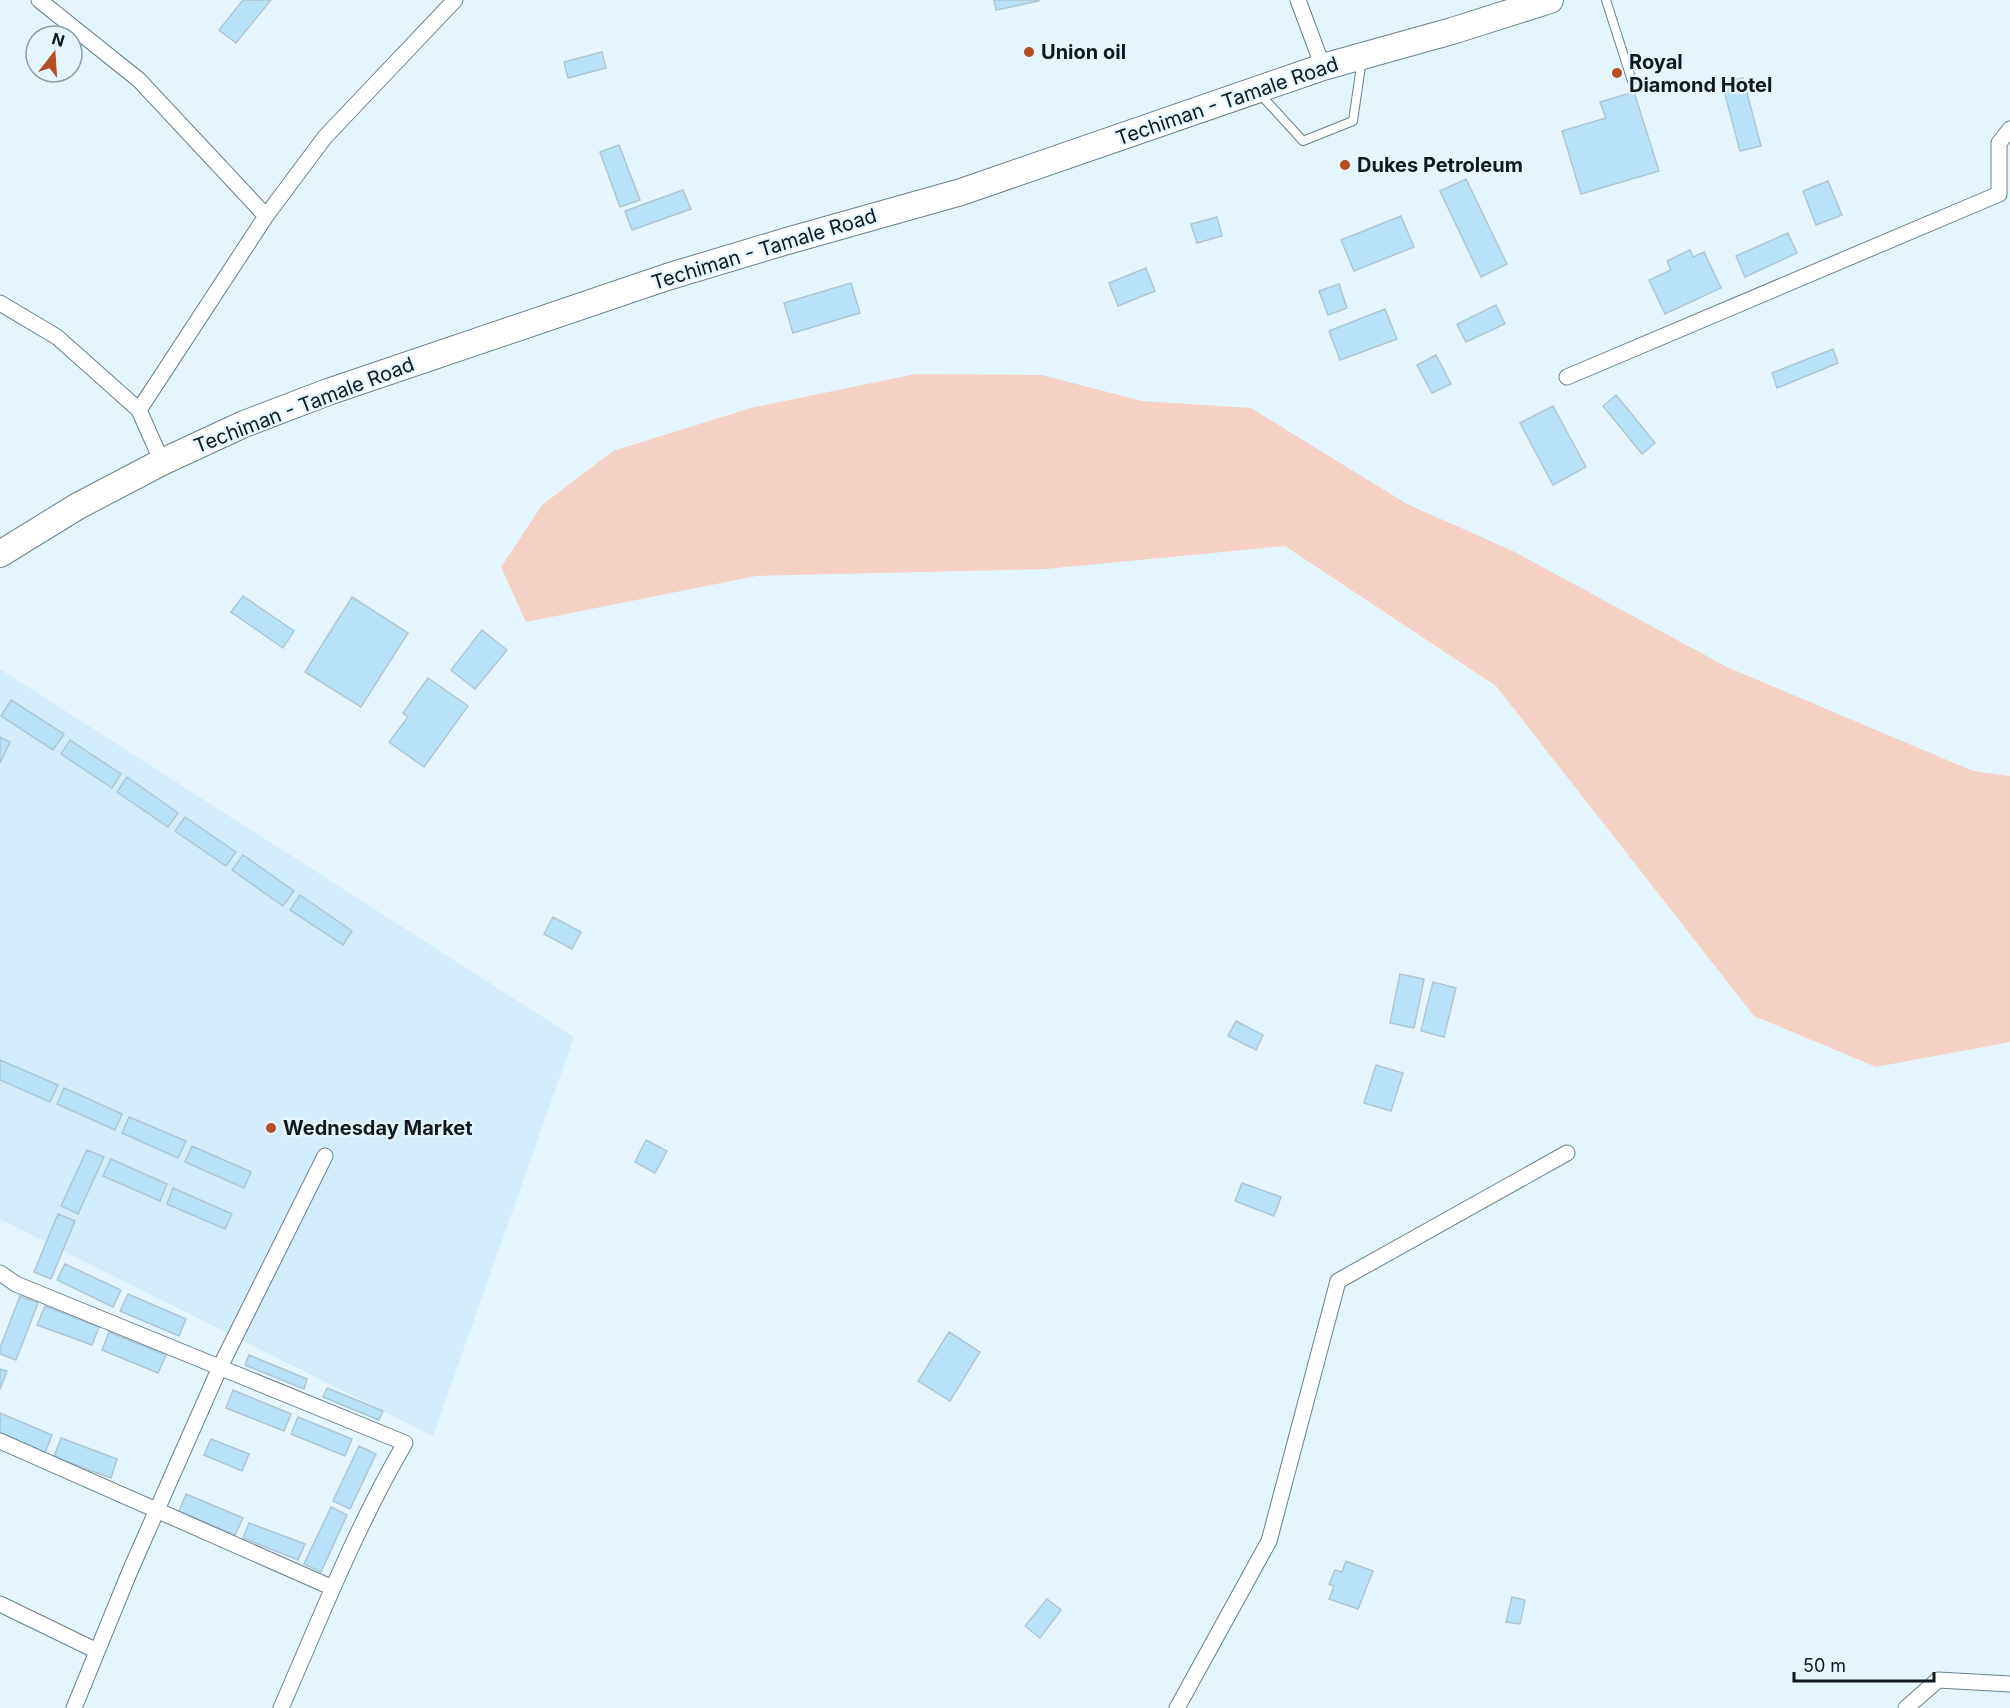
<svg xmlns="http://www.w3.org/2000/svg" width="2010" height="1708" font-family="Inter,sans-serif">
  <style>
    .built { fill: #d1edfc }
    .green { fill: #f4d1c4 }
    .building { fill: #b8e2f9; stroke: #acc6d4; stroke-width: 1.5 }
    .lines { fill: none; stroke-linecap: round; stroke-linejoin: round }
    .service-casing { stroke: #69818e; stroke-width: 10 }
    .minor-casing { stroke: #69818e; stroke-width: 17 }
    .trunk-casing { stroke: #69818e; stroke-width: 28 }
    .service { stroke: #fff; stroke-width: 8 }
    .minor { stroke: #fff; stroke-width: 15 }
    .trunk { stroke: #fff; stroke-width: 26 }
    .poi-dot { fill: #b54f23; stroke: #e5f5fe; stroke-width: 2 }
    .labels { text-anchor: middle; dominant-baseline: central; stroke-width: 4.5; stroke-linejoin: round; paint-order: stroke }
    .poi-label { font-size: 20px; font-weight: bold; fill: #0f191e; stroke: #e5f5fe; text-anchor: start }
    .street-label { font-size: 20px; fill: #0f191e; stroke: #e5f5fe }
  </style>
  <rect width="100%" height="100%" fill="#e5f5fe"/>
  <path class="built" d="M 0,669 L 574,1037 L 433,1436 L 0,1219 Z"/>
  <path class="green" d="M 915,374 L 1042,375 L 1142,401 L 1251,408 L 1407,504 L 1515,552 L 1727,667 L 1973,771 L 2010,776 L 2010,1042 L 1876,1067 L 1754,1016 L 1496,686 L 1285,546 L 1046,569 L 756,576 L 526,622 L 501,567 L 542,505 L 613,451 L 751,408 Z"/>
  <path class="building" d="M 243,0 L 271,0 L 236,43 L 219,30 Z
    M 994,0 L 1039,0 L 1039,1 L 996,10 Z
    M 602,52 L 606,68 L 568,78 L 564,62 Z
    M 1743,78 L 1761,146 L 1740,151 L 1722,83 Z
    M 1634,92 L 1659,171 L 1581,194 L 1562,131 L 1606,118 L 1600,102 Z
    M 619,145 L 640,200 L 620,207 L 600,152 Z
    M 1466,179 L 1507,264 L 1481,277 L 1440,191 Z
    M 1828,181 L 1842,215 L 1816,225 L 1803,191 Z
    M 683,190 L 691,209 L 632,230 L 625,211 Z
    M 1401,216 L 1414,247 L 1354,271 L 1341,240 Z
    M 1217,217 L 1222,236 L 1197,243 L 1191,224 Z
    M 1788,233 L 1797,253 L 1745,277 L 1736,256 Z
    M 1690,250 L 1693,257 L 1704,252 L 1721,288 L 1665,314 L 1649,280 L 1671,270 L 1667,261 Z
    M 1146,268 L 1155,291 L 1118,306 L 1109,283 Z
    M 851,283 L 860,313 L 793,333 L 784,303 Z
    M 1339,284 L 1347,308 L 1328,315 L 1319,291 Z
    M 1496,305 L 1505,324 L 1466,342 L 1457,324 Z
    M 1385,309 L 1397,339 L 1340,360 L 1329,331 Z
    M 1833,349 L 1838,363 L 1777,388 L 1772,373 Z
    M 1436,355 L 1451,384 L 1432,393 L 1417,365 Z
    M 1616,395 L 1655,443 L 1642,454 L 1603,406 Z
    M 1553,406 L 1586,467 L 1553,485 L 1520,423 Z
    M 243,596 L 294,631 L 283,648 L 231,612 Z
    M 352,597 L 408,633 L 361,707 L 305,672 Z
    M 482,630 L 507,650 L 475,689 L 451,670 Z
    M 428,678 L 468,706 L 424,767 L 389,742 L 408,717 L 403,713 Z
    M 11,700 L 64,734 L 53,750 L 1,716 Z
    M 0,737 L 10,742 L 0,763 Z
    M 70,740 L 121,774 L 112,788 L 61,754 Z
    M 127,777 L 178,813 L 168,827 L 117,792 Z
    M 185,817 L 236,852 L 226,866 L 175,831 Z
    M 243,855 L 294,891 L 283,906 L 232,870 Z
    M 300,895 L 352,931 L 343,945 L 290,910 Z
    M 553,917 L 581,932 L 572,949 L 544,934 Z
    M 1400,974 L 1424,979 L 1414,1028 L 1390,1023 Z
    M 1433,982 L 1456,988 L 1444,1037 L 1421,1031 Z
    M 1236,1021 L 1263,1035 L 1256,1050 L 1228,1036 Z
    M 0,1060 L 58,1085 L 50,1102 L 0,1080 Z
    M 1376,1065 L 1403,1073 L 1391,1111 L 1364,1103 Z
    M 64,1088 L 122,1114 L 115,1130 L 57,1104 Z
    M 129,1117 L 186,1141 L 178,1158 L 122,1133 Z
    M 646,1140 L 667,1151 L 655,1173 L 635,1162 Z
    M 192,1146 L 251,1172 L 244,1188 L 185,1162 Z
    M 87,1150 L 104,1157 L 78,1214 L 61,1206 Z
    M 111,1159 L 167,1184 L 160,1201 L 103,1176 Z
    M 1242,1183 L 1281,1197 L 1274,1216 L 1235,1201 Z
    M 173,1188 L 232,1214 L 225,1229 L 167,1204 Z
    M 58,1214 L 75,1221 L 51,1279 L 34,1272 Z
    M 65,1264 L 121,1290 L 113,1307 L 57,1280 Z
    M 128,1294 L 186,1319 L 179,1336 L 120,1311 Z
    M 20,1296 L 38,1303 L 16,1360 L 0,1354 L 0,1348 Z
    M 45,1306 L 99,1327 L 92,1345 L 37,1325 Z
    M 109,1332 L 166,1355 L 158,1373 L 102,1350 Z
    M 949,1332 L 980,1352 L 950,1401 L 918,1381 Z
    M 249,1355 L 307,1379 L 304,1389 L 245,1365 Z
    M 0,1369 L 7,1371 L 0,1389 Z
    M 327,1388 L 383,1411 L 379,1420 L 323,1397 Z
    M 233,1390 L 291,1414 L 284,1431 L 226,1408 Z
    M 0,1413 L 52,1435 L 45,1453 L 0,1435 Z
    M 298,1417 L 352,1439 L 345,1456 L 291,1434 Z
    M 61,1438 L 117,1459 L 111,1478 L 54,1457 Z
    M 211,1439 L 249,1454 L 242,1471 L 204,1455 Z
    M 359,1446 L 376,1454 L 350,1509 L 333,1501 Z
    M 186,1494 L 243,1518 L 235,1535 L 179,1511 Z
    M 331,1507 L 347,1515 L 321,1572 L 304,1564 Z
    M 249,1523 L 305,1544 L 298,1560 L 243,1538 Z
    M 1346,1561 L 1373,1571 L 1358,1609 L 1329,1599 L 1334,1586 L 1329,1584 L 1335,1570 L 1342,1572 Z
    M 1512,1597 L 1525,1600 L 1520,1624 L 1506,1622 Z
    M 1047,1599 L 1061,1610 L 1040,1638 L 1025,1626 Z"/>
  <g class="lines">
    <g class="service-casing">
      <path id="service" d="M 1606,0 L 1632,81
        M 1260,94 L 1303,141 L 1353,121 L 1362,59"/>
    </g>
    <g class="minor-casing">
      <path id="minor" d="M 39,0 L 139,80 L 266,216
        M 1298,0 L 1323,67
        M 0,303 L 57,337 L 139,410
        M 1567,377 L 1999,194 L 1999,143 L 2010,129
        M 162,462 L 139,410 L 266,216 L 325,137 L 455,0
        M 0,1273 L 16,1284 L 405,1443 C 356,1527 320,1619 281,1708
        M 0,1441 L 333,1588
        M 0,1604 L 97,1651
        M 74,1708 L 130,1571 L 220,1367 L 325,1156
        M 1177,1708 L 1269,1541 L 1338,1281 L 1567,1153
        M 1906,1708 L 1938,1680 L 2010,1684"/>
    </g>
    <g class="trunk-casing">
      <path id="trunk" d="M 0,554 L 78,506 L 162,462 L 244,424 L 328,392 L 667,277 L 787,241 L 961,192 L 1323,67 L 1452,31 L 1550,0"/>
    </g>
    <use href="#service" class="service"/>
    <use href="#minor" class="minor"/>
    <use href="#trunk" class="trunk"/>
  </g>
  <g class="poi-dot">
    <circle cx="1029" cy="52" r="6"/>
    <circle cx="1617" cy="73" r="6"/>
    <circle cx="1345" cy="165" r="6"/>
    <circle cx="271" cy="1128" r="6"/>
  </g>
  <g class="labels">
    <g class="poi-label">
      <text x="1041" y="52">Union oil</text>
      <text x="1629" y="62">Royal<tspan x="1629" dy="23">Diamond Hotel</tspan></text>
      <text x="1357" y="165">Dukes Petroleum</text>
      <text x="283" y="1128">Wednesday Market</text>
    </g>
    <g class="street-label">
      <text transform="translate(1227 101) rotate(-19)">Techiman - Tamale Road</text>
      <text transform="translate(764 249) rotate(-17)">Techiman - Tamale Road</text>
      <text transform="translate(304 405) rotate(-21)">Techiman - Tamale Road</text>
    </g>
  </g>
  <g transform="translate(54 54) rotate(17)"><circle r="28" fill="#e5f5fe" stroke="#8f9da4" stroke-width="1.5"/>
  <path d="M0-4.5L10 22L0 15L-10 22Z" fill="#b54f23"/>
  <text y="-9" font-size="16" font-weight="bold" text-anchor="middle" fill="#0f191e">N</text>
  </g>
  <path d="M1794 1672v9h140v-9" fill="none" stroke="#0f191e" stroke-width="3"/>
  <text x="1803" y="1672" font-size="18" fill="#0f191e" stroke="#e5f5fe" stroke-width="4.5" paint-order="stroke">50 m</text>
</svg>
